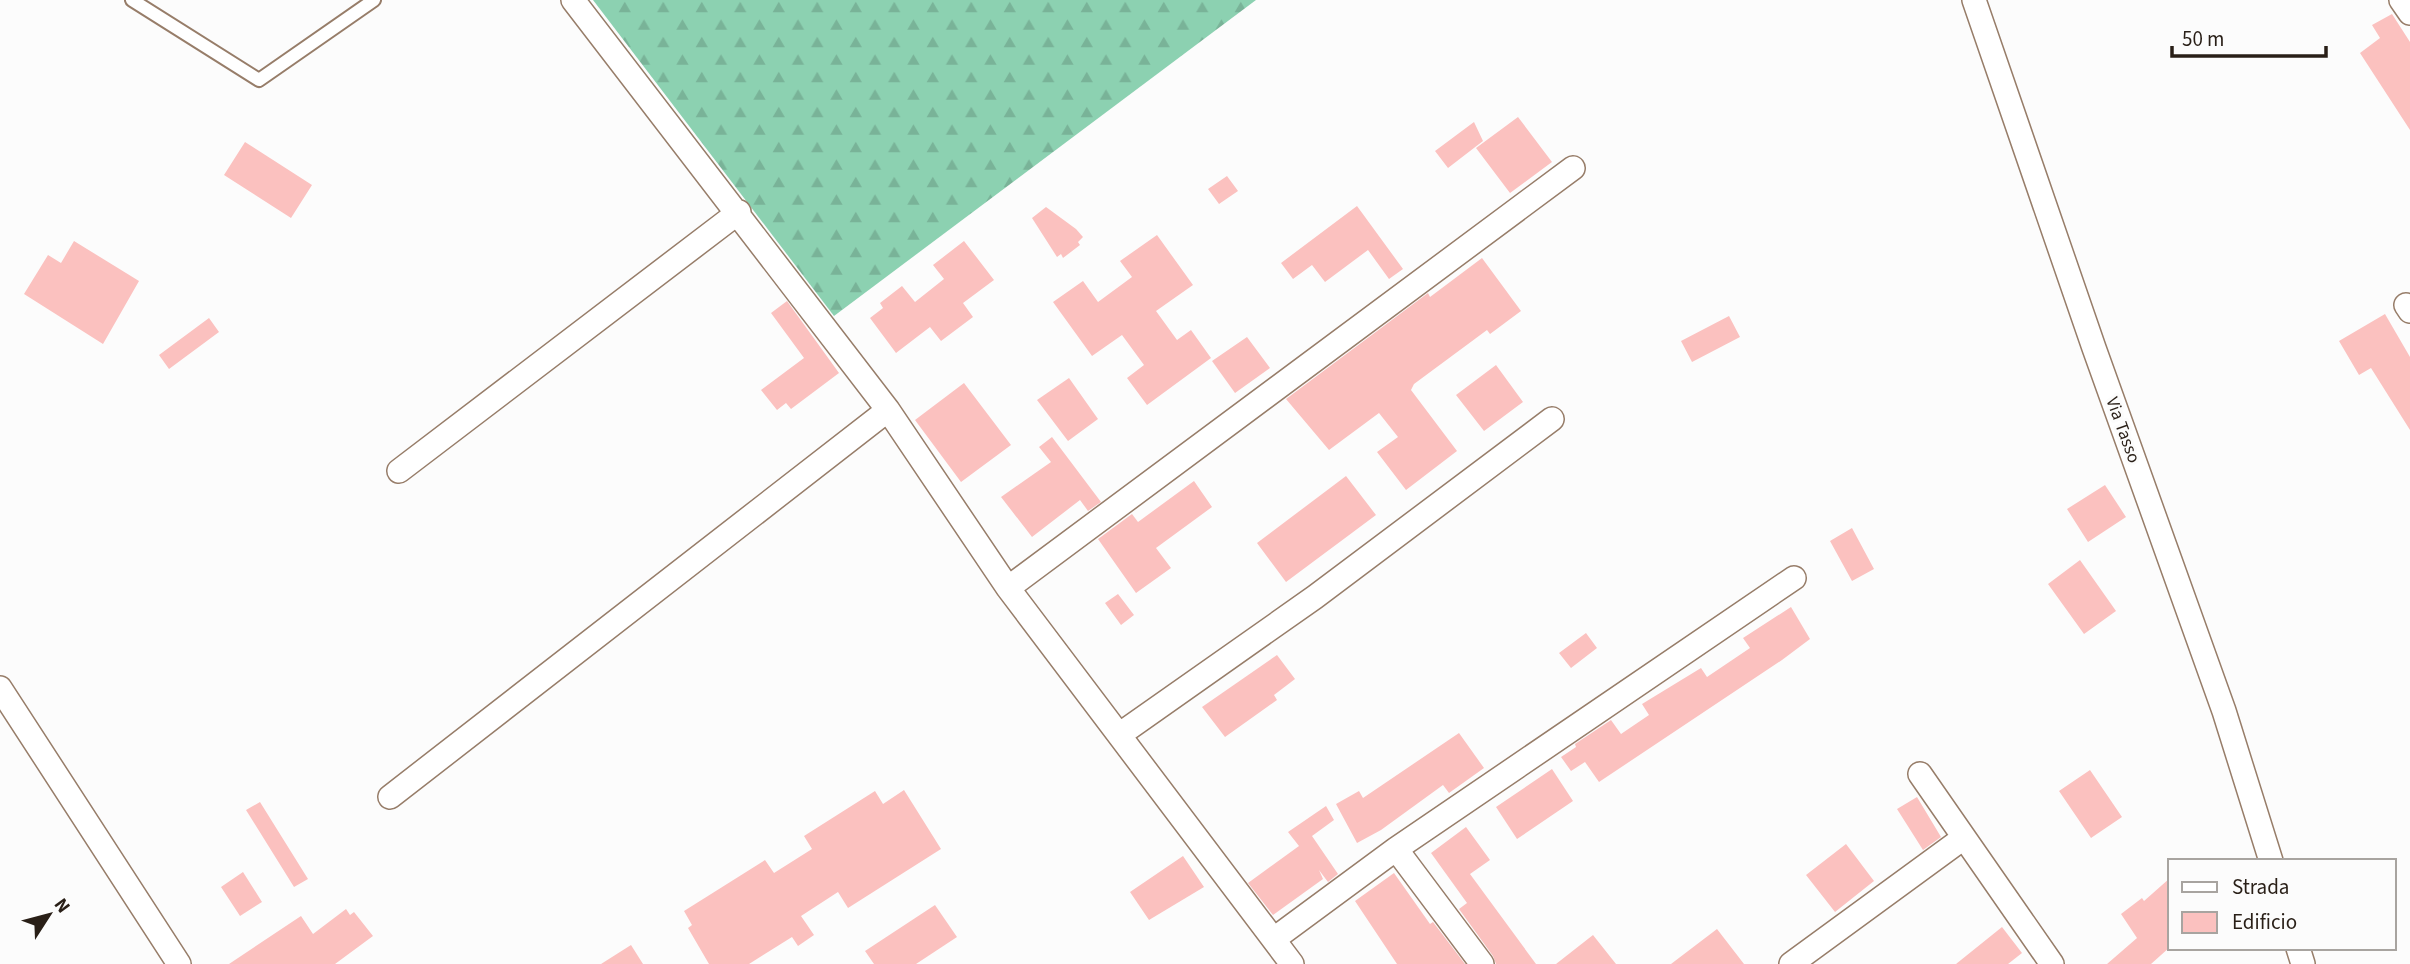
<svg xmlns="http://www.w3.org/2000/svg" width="2410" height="964" font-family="'Source Sans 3',sans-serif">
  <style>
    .forest { fill: url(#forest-firs) }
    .building { fill: #fbc1bf }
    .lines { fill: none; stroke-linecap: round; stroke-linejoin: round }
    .lane-casing { stroke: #977d69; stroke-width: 16 }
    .street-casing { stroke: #977d69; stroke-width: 26 }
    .lane { stroke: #fff; stroke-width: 12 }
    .street { stroke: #fff; stroke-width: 23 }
    .labels { text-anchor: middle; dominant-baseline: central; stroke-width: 6; stroke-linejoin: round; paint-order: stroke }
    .street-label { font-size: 18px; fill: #291f17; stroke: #fcfcfc }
  </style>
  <defs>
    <pattern id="forest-firs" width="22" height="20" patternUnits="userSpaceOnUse" patternTransform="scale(1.75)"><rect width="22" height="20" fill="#8cd1b1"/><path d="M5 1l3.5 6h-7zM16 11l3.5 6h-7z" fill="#79b398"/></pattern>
  </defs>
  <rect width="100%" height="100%" fill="#fcfcfc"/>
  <path class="forest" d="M 593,0 L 1256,0 L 834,316 Z"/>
  <path class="building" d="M 2392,14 L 2410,42 L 2410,130 L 2360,53 L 2380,38 L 2372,25 Z
    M 1518,117 L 1552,162 L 1510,193 L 1476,148 Z
    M 1474,122 L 1483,141 L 1448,168 L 1435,151 Z
    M 245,142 L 312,185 L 291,218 L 224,175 Z
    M 1227,176 L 1238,191 L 1219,204 L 1208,189 Z
    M 1357,206 L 1403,269 L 1389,279 L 1368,250 L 1325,282 L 1312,265 L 1293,279 L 1281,263 Z
    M 1046,207 L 1076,229 L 1083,237 L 1078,242 L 1080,245 L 1063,258 L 1061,254 L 1057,257 L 1032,218 Z
    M 1157,235 L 1193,285 L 1156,311 L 1177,340 L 1191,330 L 1211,358 L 1147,405 L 1127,378 L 1144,365 L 1122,335 L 1092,356 L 1053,302 L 1083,281 L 1098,302 L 1132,277 L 1120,261 Z
    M 74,241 L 139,281 L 103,344 L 24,294 L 48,255 L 61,263 Z
    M 964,241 L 994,280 L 963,303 L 973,317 L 941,341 L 930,327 L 896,353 L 870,318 L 883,308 L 880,303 L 902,286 L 915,302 L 944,279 L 933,265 Z
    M 1482,258 L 1521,311 L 1490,334 L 1487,330 L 1414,384 L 1411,390 L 1457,451 L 1406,490 L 1377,452 L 1398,437 L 1379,413 L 1329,450 L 1286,399 L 1428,293 L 1430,297 Z
    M 787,301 L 839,373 L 791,409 L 786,403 L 777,410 L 761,390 L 804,358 L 771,313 Z
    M 2385,314 L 2410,357 L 2410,430 L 2371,368 L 2359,375 L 2339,341 Z
    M 1729,316 L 1740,337 L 1692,362 L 1681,341 Z
    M 209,318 L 219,332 L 169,369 L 159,355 Z
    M 1247,337 L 1270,368 L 1235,393 L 1212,361 Z
    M 1496,365 L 1523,402 L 1484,431 L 1456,395 Z
    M 1069,378 L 1098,419 L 1068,441 L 1037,400 Z
    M 964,383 L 1011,445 L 961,482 L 915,420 Z
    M 1052,437 L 1101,502 L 1088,511 L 1080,500 L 1032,537 L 1001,497 L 1051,462 L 1039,447 Z
    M 1346,476 L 1376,515 L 1286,582 L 1257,543 Z
    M 1194,481 L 1212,507 L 1156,548 L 1171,568 L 1136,593 L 1098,539 L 1132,514 L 1138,522 Z
    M 2105,485 L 2126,517 L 2088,542 L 2067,509 Z
    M 1852,528 L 1874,569 L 1852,581 L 1830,541 Z
    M 2080,560 L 2116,611 L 2084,634 L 2048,584 Z
    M 1118,594 L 1134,615 L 1121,625 L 1105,603 Z
    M 1791,607 L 1810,639 L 1782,660 L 1599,782 L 1585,762 L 1571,771 L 1561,757 L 1576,747 L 1575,744 L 1611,720 L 1621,734 L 1649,715 L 1642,704 L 1701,668 L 1707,677 L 1750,648 L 1743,638 Z
    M 1586,633 L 1597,648 L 1571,668 L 1559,653 Z
    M 1277,655 L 1295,679 L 1274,695 L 1277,700 L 1225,737 L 1202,707 Z
    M 1459,733 L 1484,768 L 1449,793 L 1443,785 L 1381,830 L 1357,843 L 1336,804 L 1359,791 L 1363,798 Z
    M 1552,769 L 1573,801 L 1517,839 L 1496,807 Z
    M 2090,770 L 2122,817 L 2091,838 L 2059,791 Z
    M 904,790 L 941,849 L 848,908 L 838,892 L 801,916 L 814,935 L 798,946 L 792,937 L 749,964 L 709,964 L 688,928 L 692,925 L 684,911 L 765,860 L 774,873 L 812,849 L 804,836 L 875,791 L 883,804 Z
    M 1917,797 L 1941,837 L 1923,850 L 1897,809 Z
    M 260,802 L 308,879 L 294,887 L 246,810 Z
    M 1326,806 L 1334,820 L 1312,836 L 1338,874 L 1328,882 L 1319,870 L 1323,879 L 1273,915 L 1248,883 L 1299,846 L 1288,832 Z
    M 1466,827 L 1490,860 L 1470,874 L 1536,964 L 1496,964 L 1493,956 L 1459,909 L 1467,903 L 1431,853 Z
    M 1846,844 L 1874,881 L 1835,912 L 1806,875 Z
    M 1183,856 L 1204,887 L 1149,920 L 1130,892 Z
    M 243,872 L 262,902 L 240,916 L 221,887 Z
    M 1394,873 L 1430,924 L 1433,922 L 1465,964 L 1397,964 L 1355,901 Z
    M 2170,878 L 2170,947 L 2151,964 L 2107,964 L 2137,938 L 2121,914 L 2142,898 L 2144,901 Z
    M 935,905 L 957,937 L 916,964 L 874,964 L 865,951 Z
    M 346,909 L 350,915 L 354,912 L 373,936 L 335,964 L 229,964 L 301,916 L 313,934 Z
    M 2002,927 L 2022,953 L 2008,964 L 1956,964 Z
    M 1717,929 L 1744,964 L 1671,964 Z
    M 1593,935 L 1616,964 L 1556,964 Z
    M 631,945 L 643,964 L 601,964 Z"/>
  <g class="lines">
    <g class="lane-casing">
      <path id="lane" d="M 132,0 L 259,80 L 374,0"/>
    </g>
    <g class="street-casing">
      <path id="street" d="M 573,0 L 888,410 L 1008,588 L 1292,964
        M 1974,0 L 2094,348 L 2224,711 L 2271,861
        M 2401,0 L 2410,13
        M 2406,305 L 2410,311
        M 399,471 L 739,212
        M 1008,588 L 1573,168
        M 0,688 L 179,964
        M 1119,735 L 1315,597 L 1552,419
        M 1920,774 L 2052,964
        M 390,797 L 888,410
        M 1396,849 L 1482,964
        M 1274,939 L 1396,849 L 1794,578
        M 2298,948 L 2303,964
        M 1791,964 L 1962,839"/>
    </g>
    <use href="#lane" class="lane"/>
    <use href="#street" class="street"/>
  </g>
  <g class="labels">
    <g class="street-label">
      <text transform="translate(2123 430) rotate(70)">Via Tasso</text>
    </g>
  </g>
  <rect x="2168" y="859" width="228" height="91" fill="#fcfcfc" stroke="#a8a4a0" stroke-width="2"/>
  <rect x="2182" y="882" width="35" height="10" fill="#ffffff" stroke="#a8a4a0" stroke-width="2"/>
  <text x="2232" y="894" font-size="21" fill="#291f17">Strada</text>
  <rect x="2182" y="912" width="35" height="21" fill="#fbc1bf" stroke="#a8a4a0" stroke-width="2"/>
  <text x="2232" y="929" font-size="21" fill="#291f17">Edificio</text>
  <g transform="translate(49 915) rotate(54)" stroke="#fcfcfc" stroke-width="5" paint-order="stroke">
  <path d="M0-5L12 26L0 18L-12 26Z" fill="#291f17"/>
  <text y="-10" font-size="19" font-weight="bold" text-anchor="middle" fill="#291f17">N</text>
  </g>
  <path d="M2172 46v10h154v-10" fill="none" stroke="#291f17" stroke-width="3.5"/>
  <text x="2182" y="46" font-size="21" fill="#291f17" stroke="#fcfcfc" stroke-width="5" paint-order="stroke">50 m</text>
</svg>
